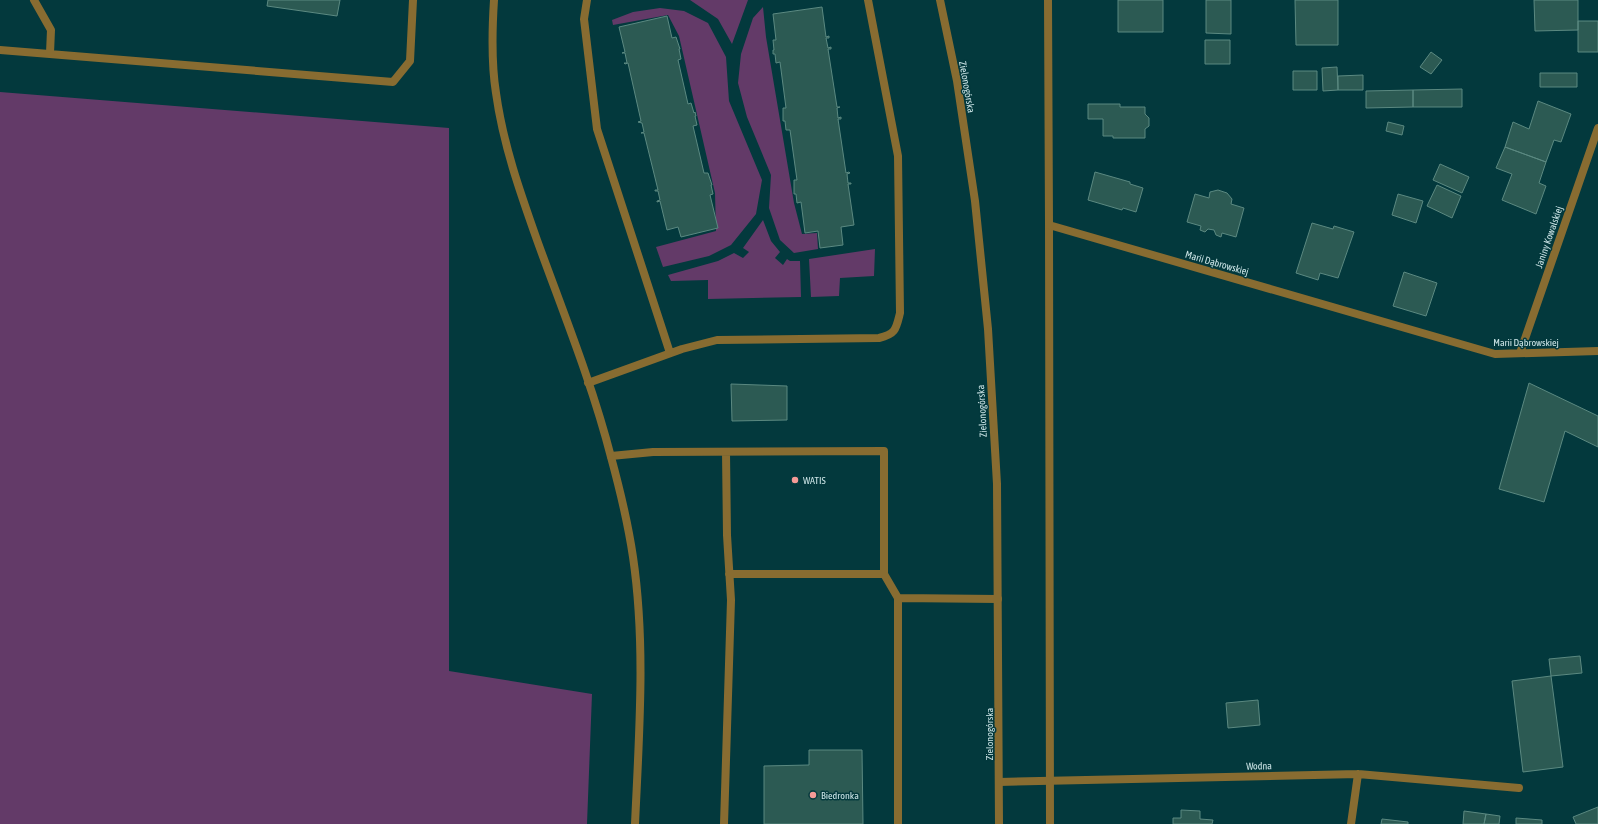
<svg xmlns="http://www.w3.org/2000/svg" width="1598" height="824" font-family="'Asap Condensed',sans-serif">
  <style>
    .green { fill: #633a68 }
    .building { fill: #2c5a53; stroke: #5b8981 }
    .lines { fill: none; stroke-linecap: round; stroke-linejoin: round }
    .service { stroke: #886c31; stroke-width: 8 }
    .minor { stroke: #886c31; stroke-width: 8 }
    .tertiary { stroke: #886c31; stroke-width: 8 }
    .poi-dot { fill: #f59b97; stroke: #03393d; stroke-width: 1.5 }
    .labels { text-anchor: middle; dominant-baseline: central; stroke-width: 3; stroke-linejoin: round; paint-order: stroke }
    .street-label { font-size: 10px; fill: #cde5e7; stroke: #03393d }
    .poi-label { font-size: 10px; fill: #cde5e7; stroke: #03393d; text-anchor: start }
  </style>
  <rect width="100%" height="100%" fill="#03393d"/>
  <path class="green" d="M 690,0 L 748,0 L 732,44 L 718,19 Z
    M 763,7 L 766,37 L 794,203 L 802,234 L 817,233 L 818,249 L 794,253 L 780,240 L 769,208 L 771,175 L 747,117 L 738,83 L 741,54 L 753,18 Z
    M 660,8 L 684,11 L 708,23 L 726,57 L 729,101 L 762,180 L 756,214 L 731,245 L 709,256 L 663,267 L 656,247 L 716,231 L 715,193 L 679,36 L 668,15 L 613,25 L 612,20 L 633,12 Z
    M 0,92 L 449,128 L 449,671 L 592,694 L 587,824 L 0,824 Z
    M 763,220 L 771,241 L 780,252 L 775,258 L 783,265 L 787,259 L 790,261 L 800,261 L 801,297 L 708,299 L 708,280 L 671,281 L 668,275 L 718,261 L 734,253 L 743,258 L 749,252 L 743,248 Z
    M 875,249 L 874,276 L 840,278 L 839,296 L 811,297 L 809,259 Z"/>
  <path class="building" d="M 268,0 L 340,0 L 337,16 L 267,6 Z
    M 1118,0 L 1163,0 L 1163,32 L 1118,32 Z
    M 1206,0 L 1231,0 L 1231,34 L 1206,33 Z
    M 1295,0 L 1338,0 L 1338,45 L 1296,45 Z
    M 1534,0 L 1578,0 L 1578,30 L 1535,31 Z
    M 822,7 L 826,37 L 829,36 L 829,38 L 826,38 L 828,48 L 831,47 L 831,49 L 828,49 L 837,107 L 840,107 L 837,108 L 838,118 L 841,117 L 841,119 L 838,119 L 846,173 L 849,172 L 850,173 L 847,174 L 848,183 L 851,183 L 851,184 L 848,184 L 854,225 L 841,227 L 843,245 L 820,248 L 818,231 L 805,233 L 801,202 L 797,203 L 796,194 L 794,194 L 794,180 L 797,180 L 790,130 L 786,130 L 785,121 L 783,121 L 783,108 L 786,108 L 780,62 L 776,63 L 775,54 L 773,54 L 773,50 L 774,50 L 773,40 L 776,40 L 773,14 Z
    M 667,16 L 672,38 L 676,37 L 680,49 L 679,49 L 681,59 L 678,60 L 688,104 L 691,103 L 694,113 L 695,112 L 696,116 L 695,116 L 697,125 L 693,126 L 704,173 L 708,173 L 712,185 L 711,185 L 713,194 L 710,195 L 718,228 L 681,237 L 678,227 L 667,230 L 660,201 L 657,202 L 657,201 L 660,200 L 658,191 L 655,191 L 655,190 L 658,190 L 644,133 L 641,133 L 644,132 L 642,123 L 638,122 L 641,121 L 628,63 L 625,64 L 624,63 L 627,63 L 625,53 L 622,53 L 625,52 L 619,27 Z
    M 1578,21 L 1598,21 L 1598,52 L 1578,52 Z
    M 1205,40 L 1230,40 L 1230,64 L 1205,64 Z
    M 1431,52 L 1442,60 L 1431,74 L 1420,67 Z
    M 1337,67 L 1338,90 L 1323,91 L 1322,68 Z
    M 1293,71 L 1317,71 L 1317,90 L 1293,90 Z
    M 1540,73 L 1577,73 L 1577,87 L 1540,87 Z
    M 1363,75 L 1363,90 L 1338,90 L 1338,76 Z
    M 1462,89 L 1462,107 L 1413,107 L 1413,90 Z
    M 1413,90 L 1413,107 L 1366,108 L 1366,91 Z
    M 1538,101 L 1571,114 L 1561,142 L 1554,140 L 1546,162 L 1505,147 L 1513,122 L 1529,129 Z
    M 1088,104 L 1120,104 L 1120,107 L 1145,107 L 1145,114 L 1149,118 L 1149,126 L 1145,129 L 1145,138 L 1113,138 L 1113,136 L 1103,136 L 1103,119 L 1088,119 Z
    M 1388,122 L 1404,126 L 1402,135 L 1386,131 Z
    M 1505,147 L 1546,162 L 1539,183 L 1546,186 L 1536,214 L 1502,200 L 1512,174 L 1496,168 Z
    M 1440,164 L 1469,177 L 1462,193 L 1433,180 Z
    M 1095,172 L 1130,182 L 1130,184 L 1143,188 L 1136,212 L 1123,208 L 1122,210 L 1088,200 Z
    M 1437,185 L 1461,196 L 1452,218 L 1427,206 Z
    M 1218,190 L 1227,193 L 1232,199 L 1231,204 L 1244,208 L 1236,237 L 1222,233 L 1221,237 L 1216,235 L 1214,230 L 1208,229 L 1205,232 L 1200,230 L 1201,226 L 1187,222 L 1195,194 L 1209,198 L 1210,192 Z
    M 1398,194 L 1423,201 L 1416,223 L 1392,215 Z
    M 1312,223 L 1333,229 L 1334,226 L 1354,232 L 1338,278 L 1320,273 L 1318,280 L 1296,273 Z
    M 1404,272 L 1437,283 L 1426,316 L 1393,306 Z
    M 1529,383 L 1598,416 L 1598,447 L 1565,431 L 1544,502 L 1499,489 Z
    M 731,384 L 787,386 L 787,420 L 732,421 Z
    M 1580,656 L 1582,673 L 1551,676 L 1549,659 Z
    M 1551,676 L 1563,767 L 1523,772 L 1512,681 Z
    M 1258,700 L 1260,725 L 1228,728 L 1226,703 Z
    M 809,750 L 862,750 L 863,824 L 764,824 L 764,766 L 809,765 Z
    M 1598,807 L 1598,824 L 1576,824 L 1573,817 Z
    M 1181,810 L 1200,811 L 1200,819 L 1213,820 L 1212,824 L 1173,824 L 1173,818 L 1181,818 Z
    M 1464,811 L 1486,814 L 1484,824 L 1463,824 Z
    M 1486,814 L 1500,816 L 1499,824 L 1484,824 Z
    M 1516,818 L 1542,820 L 1542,824 L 1516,824 Z
    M 1382,819 L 1408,822 L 1408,824 L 1381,824 Z"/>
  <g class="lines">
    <path class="service" d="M 34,0 L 51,30 L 50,53
      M 0,50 L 393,82 L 410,61 L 413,0
      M 1049,225 L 1050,824
      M 611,456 L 653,452 L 884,451 L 884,574 L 898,598 L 898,824
      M 729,574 L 884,574
      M 898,598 L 998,599
      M 724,824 L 731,600 L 727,535 L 726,452"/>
    <path class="minor" d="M 494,0 C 492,31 491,62 496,93 C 503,144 520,192 537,240 C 563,312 592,383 611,457 C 620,490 628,523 633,557 C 646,645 639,735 635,824
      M 587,0 L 584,19 L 597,129 L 670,353
      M 1048,0 L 1049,225 L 1495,354 L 1598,351
      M 1520,353 L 1598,128
      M 588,383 L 682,349 L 717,340 L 879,338 C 896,334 896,329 900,313 L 898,156 L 868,0
      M 999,782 L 1358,774 L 1519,788
      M 1351,824 L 1358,774"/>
    <path class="tertiary" d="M 940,0 L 957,81 L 975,201 L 988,329 L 997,484 L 999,824"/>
  </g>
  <g class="poi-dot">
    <circle cx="795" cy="480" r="4"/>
    <circle cx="813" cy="795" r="4"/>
  </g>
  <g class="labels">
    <g class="street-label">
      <text transform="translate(967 87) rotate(80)">Zielonogórska</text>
      <text transform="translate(1549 237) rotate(-71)">Janiny Kowalskiej</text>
      <text transform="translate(1217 263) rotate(16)">Marii Dąbrowskiej</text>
      <text x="1526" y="342">Marii Dąbrowskiej</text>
      <text transform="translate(982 411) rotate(-93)">Zielonogórska</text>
      <text transform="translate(989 734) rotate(-90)">Zielonogórska</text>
      <text transform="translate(1259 766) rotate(-1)">Wodna</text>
    </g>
    <g class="poi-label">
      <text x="803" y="480">WATIS</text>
      <text x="821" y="795">Biedronka</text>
    </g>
  </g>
</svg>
